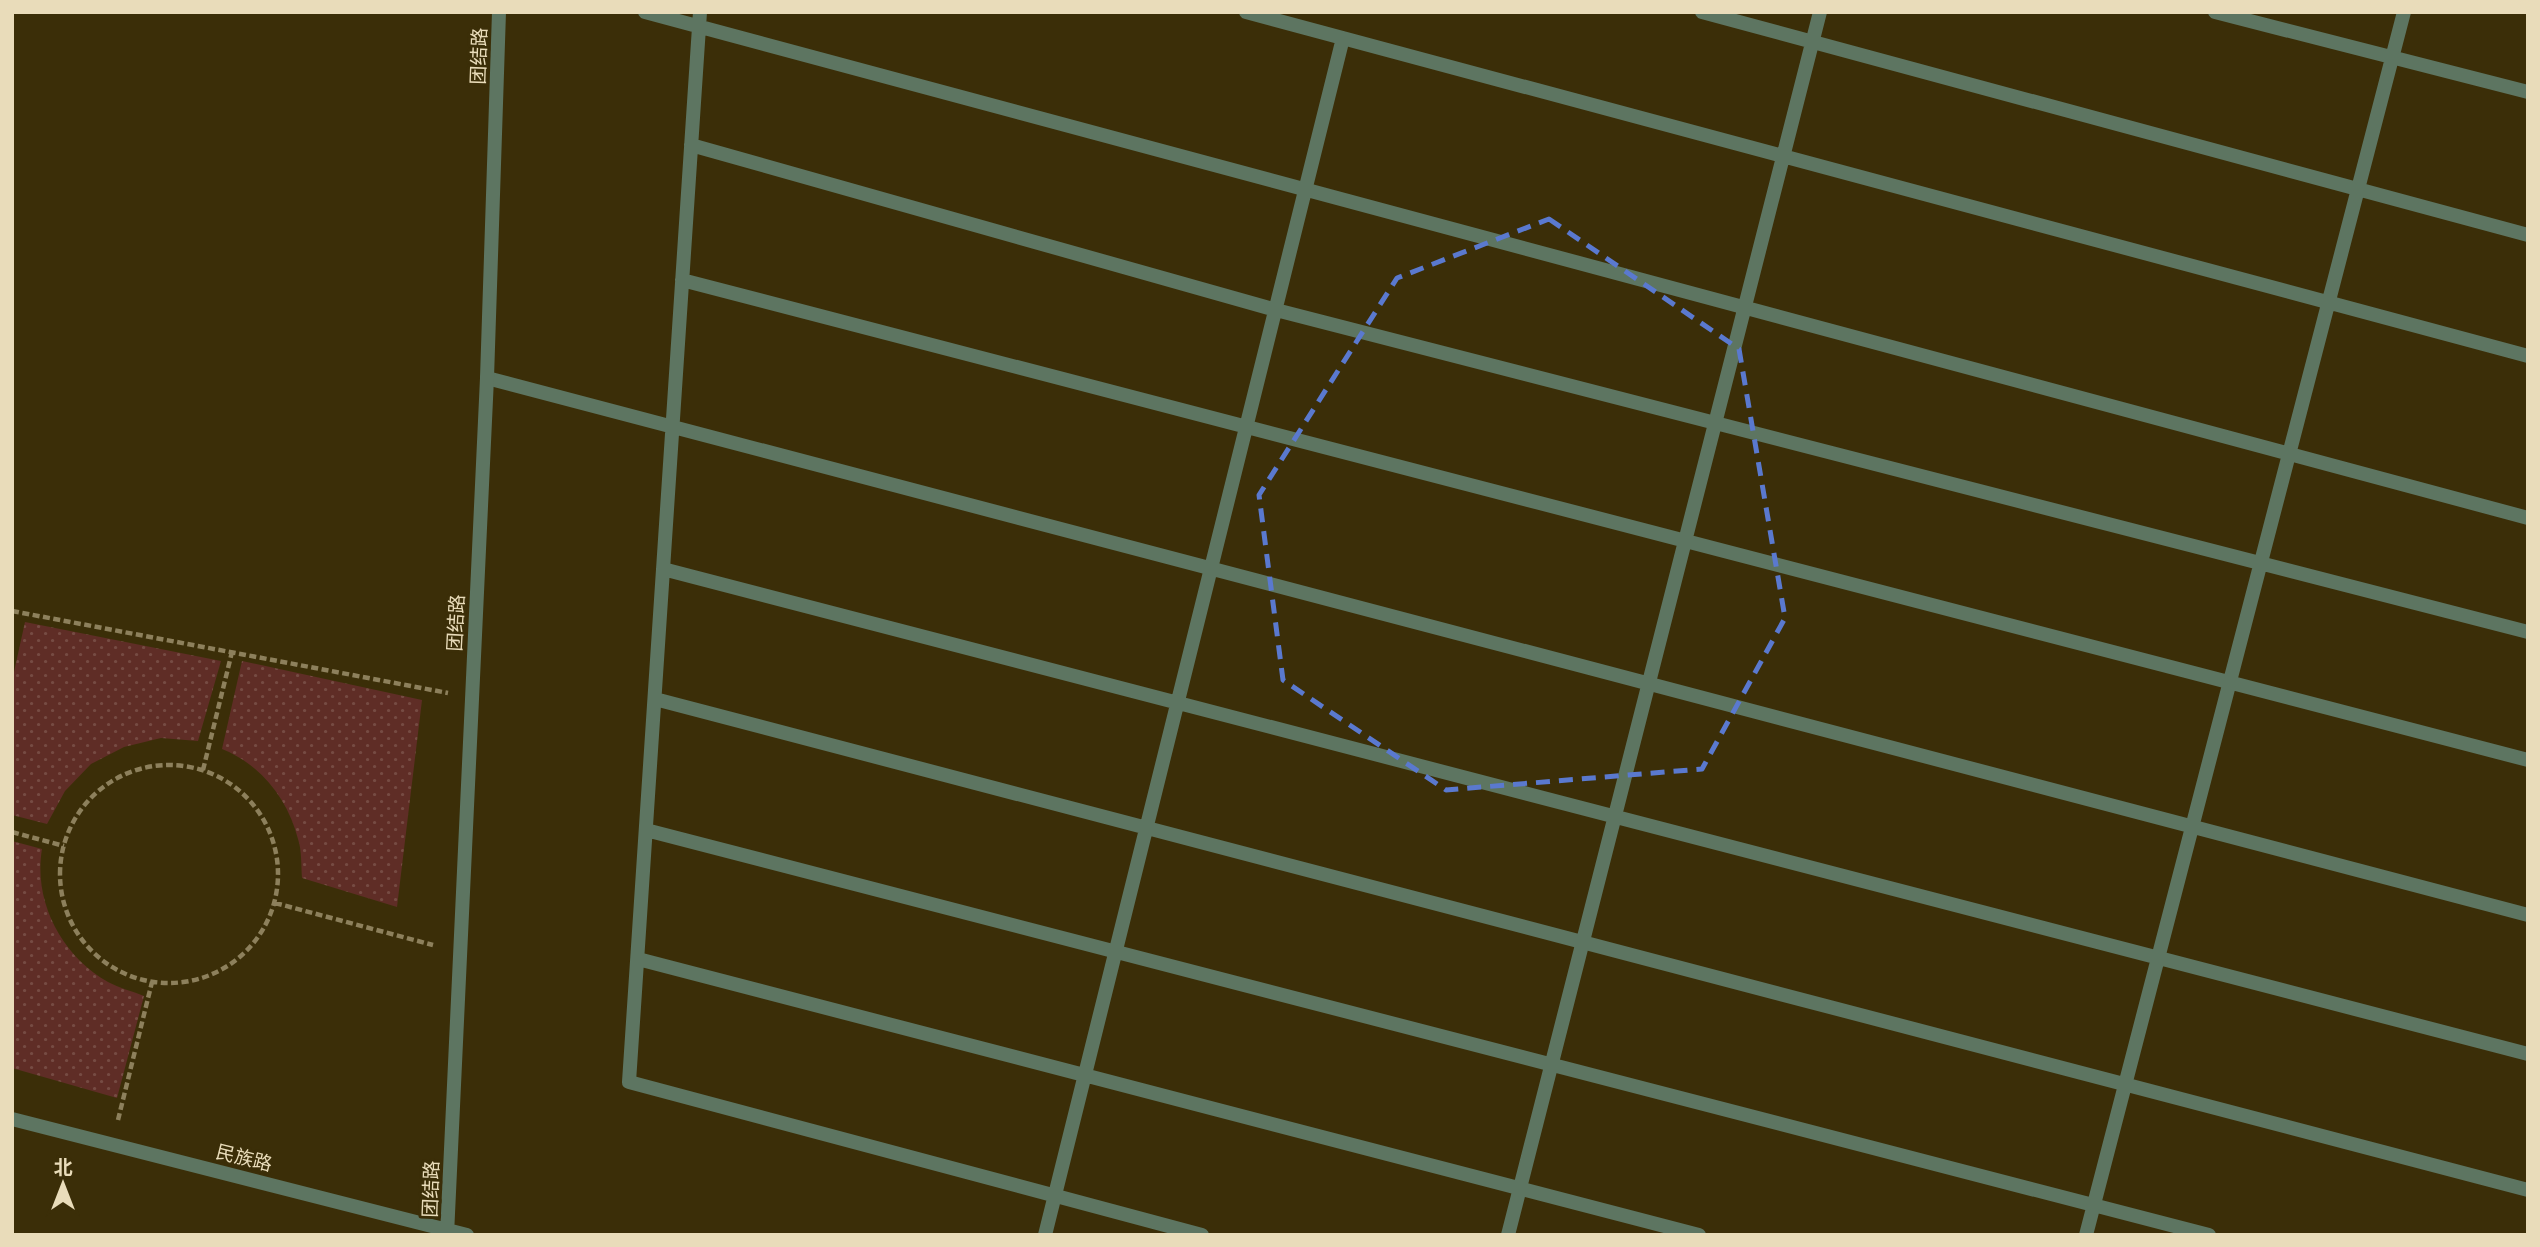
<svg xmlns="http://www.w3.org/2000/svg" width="2540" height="1247" font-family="'DM Sans','Noto Sans SC',sans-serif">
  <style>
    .grass { fill: url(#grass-dots) }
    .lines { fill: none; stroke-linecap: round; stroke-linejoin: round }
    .path { stroke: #8d805c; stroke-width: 4.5; stroke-dasharray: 7 3.5; stroke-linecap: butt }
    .lane { stroke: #5d7561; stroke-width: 14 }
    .street { stroke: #5d7561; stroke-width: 14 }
    .marked { fill: none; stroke: #5a79cf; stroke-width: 5; stroke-dasharray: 14 9; stroke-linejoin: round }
    .labels { text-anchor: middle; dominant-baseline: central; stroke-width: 6; stroke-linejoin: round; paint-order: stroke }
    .street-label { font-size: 19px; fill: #e9dcba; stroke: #3b2e08 }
  </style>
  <defs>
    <pattern id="grass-dots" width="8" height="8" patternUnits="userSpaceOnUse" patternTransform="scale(1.75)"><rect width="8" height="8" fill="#5f2d26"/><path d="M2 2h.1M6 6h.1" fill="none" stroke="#764b43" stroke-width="1.8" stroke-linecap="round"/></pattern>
  </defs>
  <rect width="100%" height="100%" fill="#3b2e08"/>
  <path class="grass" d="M 25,622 L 221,661 L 198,741 L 161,738 L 124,747 L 91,764 L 65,791 L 47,824 L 12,815 L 12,681 Z
    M 242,661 L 422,700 L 397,907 L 302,878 C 301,865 302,851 298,839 C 288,799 260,764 222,749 Z
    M 12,841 L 42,849 C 33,902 62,956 108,982 C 119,988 132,991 144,996 L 117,1098 L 12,1068 Z"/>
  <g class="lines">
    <path class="path" d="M 12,611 L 448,693
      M60 874a109 109 0 1 1 218 0a109 109 0 1 1-218 0Z
      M 203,770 L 232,652
      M 12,832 L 64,846
      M 275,903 L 433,945
      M 118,1120 L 152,982"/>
    <path class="lane" d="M 645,12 L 2528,518
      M 700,12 L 629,1082 L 1202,1235
      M 1246,12 L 2528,356
      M 1702,12 L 2528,235
      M 2215,12 L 2528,92
      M 691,145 L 1276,310 L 2528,632
      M 682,280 L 2528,760
      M 487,378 L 2528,915
      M 663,569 L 2528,1054
      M 655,699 L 2528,1190
      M 646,830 L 2209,1235
      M 638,959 L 1699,1235
      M 1045,1235 L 1343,38
      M 1508,1235 L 1820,12
      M 2086,1235 L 2404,12"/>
    <path class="street" d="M 12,1119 L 467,1235
      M 447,1235 L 487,378 L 499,12"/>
  </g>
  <path class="marked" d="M 1549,219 L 1739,349 L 1785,618 L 1702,769 L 1446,790 L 1283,680 L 1259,495 L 1397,278 Z"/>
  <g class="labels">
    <g class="street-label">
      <text transform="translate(479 56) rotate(-88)">团结路</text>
      <text transform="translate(456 623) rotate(-87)">团结路</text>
      <text transform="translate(244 1158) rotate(14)">民族路</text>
      <text transform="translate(431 1189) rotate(-88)">团结路</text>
    </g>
  </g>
  <rect width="2540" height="1247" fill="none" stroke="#e9dcba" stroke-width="28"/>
  <g transform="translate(63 1184)" stroke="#3b2e08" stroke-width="5" paint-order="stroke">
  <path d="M0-5L12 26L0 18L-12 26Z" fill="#e9dcba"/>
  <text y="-10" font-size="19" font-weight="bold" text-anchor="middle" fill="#e9dcba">北</text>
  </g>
</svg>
